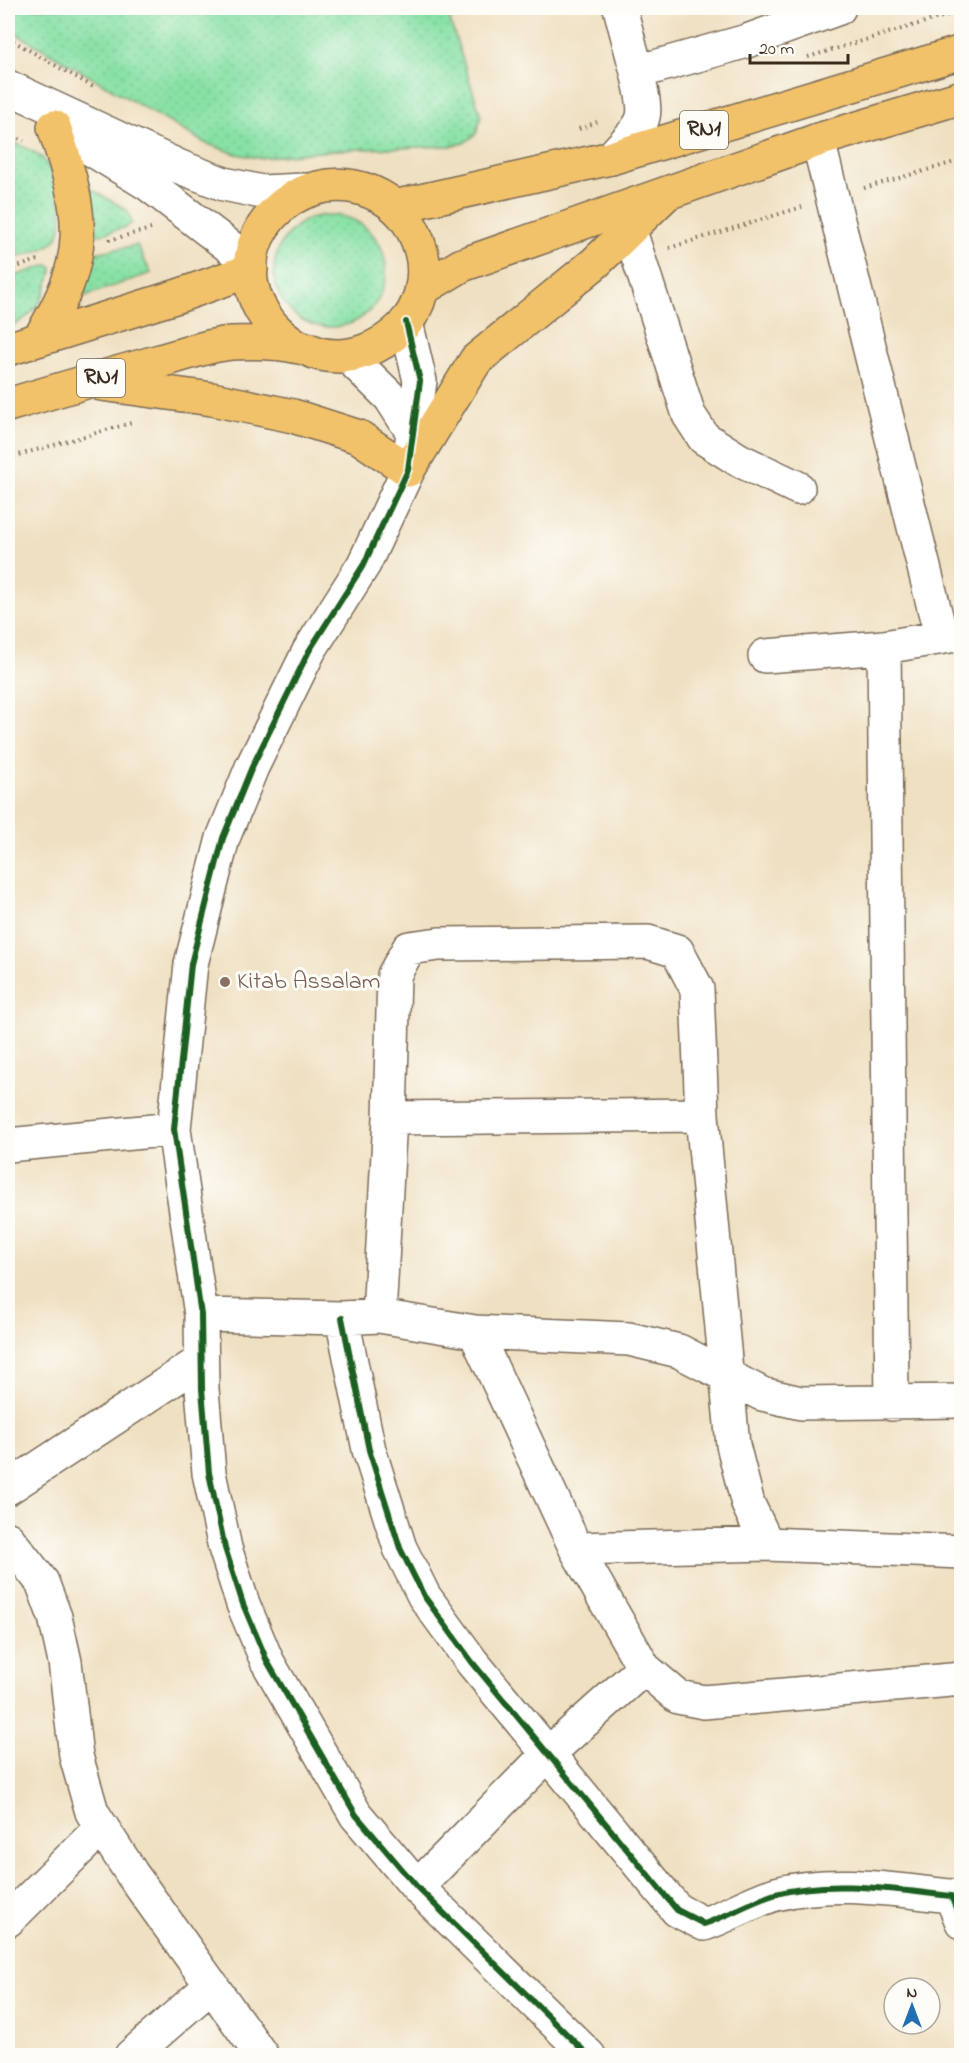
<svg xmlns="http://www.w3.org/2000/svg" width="969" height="2063" font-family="'Indie Flower',sans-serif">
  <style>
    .grass { fill: url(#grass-dots); stroke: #628662; stroke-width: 1.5 }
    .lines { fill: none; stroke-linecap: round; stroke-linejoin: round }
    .minor-casing { stroke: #7a6a57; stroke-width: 36 }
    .highway-casing { stroke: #7a6a57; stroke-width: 36 }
    .path { stroke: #7a6a57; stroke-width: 4; stroke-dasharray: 1.5 4.5; stroke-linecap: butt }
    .minor { stroke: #fff; stroke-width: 33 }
    .highway { stroke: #f2c26a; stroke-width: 33 }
    .cycleway-casing { stroke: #fdfcf7; stroke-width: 10 }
    .cycleway { stroke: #1b5e20; stroke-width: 6 }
    .education-dot { fill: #8d6e63; stroke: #fdfcf7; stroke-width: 2 }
    .labels { text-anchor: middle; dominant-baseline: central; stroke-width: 6; stroke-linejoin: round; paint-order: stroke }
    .shield { fill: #fdfcf7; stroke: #75695f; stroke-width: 1.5 }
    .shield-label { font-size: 22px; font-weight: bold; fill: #3b2a1e }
    .education-label { font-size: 24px; fill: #785e54; stroke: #fdfcf7; text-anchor: start }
  </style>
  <defs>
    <pattern id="grass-dots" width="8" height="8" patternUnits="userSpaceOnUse" patternTransform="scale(1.5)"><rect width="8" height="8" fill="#88e1a6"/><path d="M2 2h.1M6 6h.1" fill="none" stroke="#76c18e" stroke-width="1.8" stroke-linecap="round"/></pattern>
  </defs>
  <rect width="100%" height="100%" fill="#fdfcf7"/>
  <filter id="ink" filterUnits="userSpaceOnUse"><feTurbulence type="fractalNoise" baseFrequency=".0167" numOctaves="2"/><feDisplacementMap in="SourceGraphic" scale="12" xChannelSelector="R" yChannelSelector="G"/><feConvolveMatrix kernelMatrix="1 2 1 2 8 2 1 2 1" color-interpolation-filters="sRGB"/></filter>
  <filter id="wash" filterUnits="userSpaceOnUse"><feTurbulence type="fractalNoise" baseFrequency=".008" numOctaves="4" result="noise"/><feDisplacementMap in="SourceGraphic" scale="24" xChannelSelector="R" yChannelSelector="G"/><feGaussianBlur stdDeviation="1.35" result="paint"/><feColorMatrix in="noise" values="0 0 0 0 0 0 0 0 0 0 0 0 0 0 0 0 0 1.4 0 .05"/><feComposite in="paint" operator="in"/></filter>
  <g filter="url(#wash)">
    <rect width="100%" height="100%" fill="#efe0c1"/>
    <path class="grass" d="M 8,8 L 446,8 L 481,116 L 476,134 L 464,143 L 451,146 L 338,150 L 259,158 L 236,154 L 205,143 L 8,29 Z
      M 8,139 C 18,145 37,151 44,160 C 56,176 70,225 55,240 C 45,252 22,255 8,259 Z
      M 81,183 L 127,210 L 132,223 L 126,227 L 88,238 Z
      M274 271a56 56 0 1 1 112 0a56 56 0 1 1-112 0Z
      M 137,245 L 151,273 L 73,300 L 85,255 Z
      M 48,265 L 52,267 L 52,271 C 42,302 38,314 8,328 L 8,278 Z"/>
  </g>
  <g filter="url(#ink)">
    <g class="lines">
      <g class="minor-casing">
        <path id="minor" d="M 620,8 L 637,72
          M 8,87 L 180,167 L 224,184 L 262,192 L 304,190
          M 68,135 L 148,184 L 251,263
          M 818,140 L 941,636
          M 611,158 C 646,119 650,125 637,72 L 747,41 L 839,8
          M 629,228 L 689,415 L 704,438 L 739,460 L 798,488
          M 406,322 L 420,381 L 408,470 L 364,564 L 309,651 L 252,767 L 223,838 L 191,964 L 174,1129 L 201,1315 L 202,1389 L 209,1473 L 225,1548 L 243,1604 L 267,1661 L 356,1815 L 417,1887 L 589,2056
          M 348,356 L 390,397 L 412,431
          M 884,647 L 892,1404
          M 765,656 L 884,647 L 962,634
          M 390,1118 L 702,1115
          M 8,1145 L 174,1129
          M 201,1315 L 342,1318 L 379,1316 L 475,1332 L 629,1339 L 679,1351 L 762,1394 L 801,1403 L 962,1401
          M 379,1316 L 390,1118 L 394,975 L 409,948 L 439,944 L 648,942 L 677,951 L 697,989 L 702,1115 L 733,1445 L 748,1504 L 767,1544
          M 342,1318 L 369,1450 L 400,1548 L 424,1596 L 472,1662 L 677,1910 L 704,1924 C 728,1916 752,1901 776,1894 C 833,1879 894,1890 951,1896 L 962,1922
          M 475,1332 L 576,1549 L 644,1668 L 678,1697 L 704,1702 L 962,1679
          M 8,1488 L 201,1361
          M 8,1539 L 42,1582 L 55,1617 L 65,1662 L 76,1756 L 92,1812 L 132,1874 L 262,2056
          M 576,1549 L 767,1544 L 962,1552
          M 417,1887 L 549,1753 L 644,1668
          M 8,1920 L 102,1827
          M 131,2056 L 212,1985"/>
      </g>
      <g class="highway-casing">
        <path id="highway" d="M 398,206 L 611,158 L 962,52
          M 422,289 L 462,265 L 818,140 L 962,97
          M 39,339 C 91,257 84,215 54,127
          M 8,349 L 178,296 L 251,270
          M 101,384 L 212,399 L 293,416 L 359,437 L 408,470 L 476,360 L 595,263 L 666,194
          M 8,405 C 58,390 109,375 160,361 C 183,355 208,345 231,343 C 251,342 279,342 299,347 C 306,348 313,352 320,354 C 351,361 381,348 402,327 C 421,308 428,276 421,251 C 413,223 398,203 371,192 C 295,161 217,245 265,316 C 273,329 284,337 297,346"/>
      </g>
      <path class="path" d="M 8,38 L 95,88
        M 808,57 L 962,11
        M 579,129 L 597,122
        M 8,132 L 24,141
        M 864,188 L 962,160
        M 109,240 L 151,229
        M 669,248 L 802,207
        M 8,270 L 41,259
        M 8,458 L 131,423"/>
      <use href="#minor" class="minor"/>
      <use href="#highway" class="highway"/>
      <g class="cycleway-casing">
        <path id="cycleway" d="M 406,322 L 420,381 L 408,470 L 364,564 L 309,651 L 252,767 L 223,838 L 191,964 L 174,1129 L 201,1315 L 202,1389 L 209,1473 L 225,1548 L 243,1604 L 267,1661 L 356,1815 L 417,1887 L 589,2056
          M 342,1318 L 369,1450 L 400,1548 L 424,1596 L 472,1662 L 677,1910 L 704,1924 C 728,1916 752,1901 776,1894 C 833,1879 894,1890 951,1896 L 962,1922"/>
      </g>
      <use href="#cycleway" class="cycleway"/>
    </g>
  </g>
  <circle class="education-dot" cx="225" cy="982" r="6"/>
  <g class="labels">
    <g class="shield">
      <rect x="680" y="111" width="48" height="38" rx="4.5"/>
      <rect x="77" y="359" width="48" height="38" rx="4.5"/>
    </g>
    <g class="shield-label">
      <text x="704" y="130">RN1</text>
      <text x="101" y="378">RN1</text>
    </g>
    <g class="education-label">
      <text x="237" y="982">Kitab Assalam</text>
    </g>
  </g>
  <rect width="969" height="2063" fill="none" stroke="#fdfcf7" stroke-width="30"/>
  <g transform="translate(912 2006)"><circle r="28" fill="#fdfcf7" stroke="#afa8a0" stroke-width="1.5"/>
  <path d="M0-4.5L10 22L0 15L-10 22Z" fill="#1f6fb2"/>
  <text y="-9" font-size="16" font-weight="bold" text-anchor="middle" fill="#3b2a1e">N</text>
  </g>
  <path d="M750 54v9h98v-9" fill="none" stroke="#3b2a1e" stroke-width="3"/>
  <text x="759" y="54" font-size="18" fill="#3b2a1e" stroke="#fdfcf7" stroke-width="4.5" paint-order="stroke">20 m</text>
</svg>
